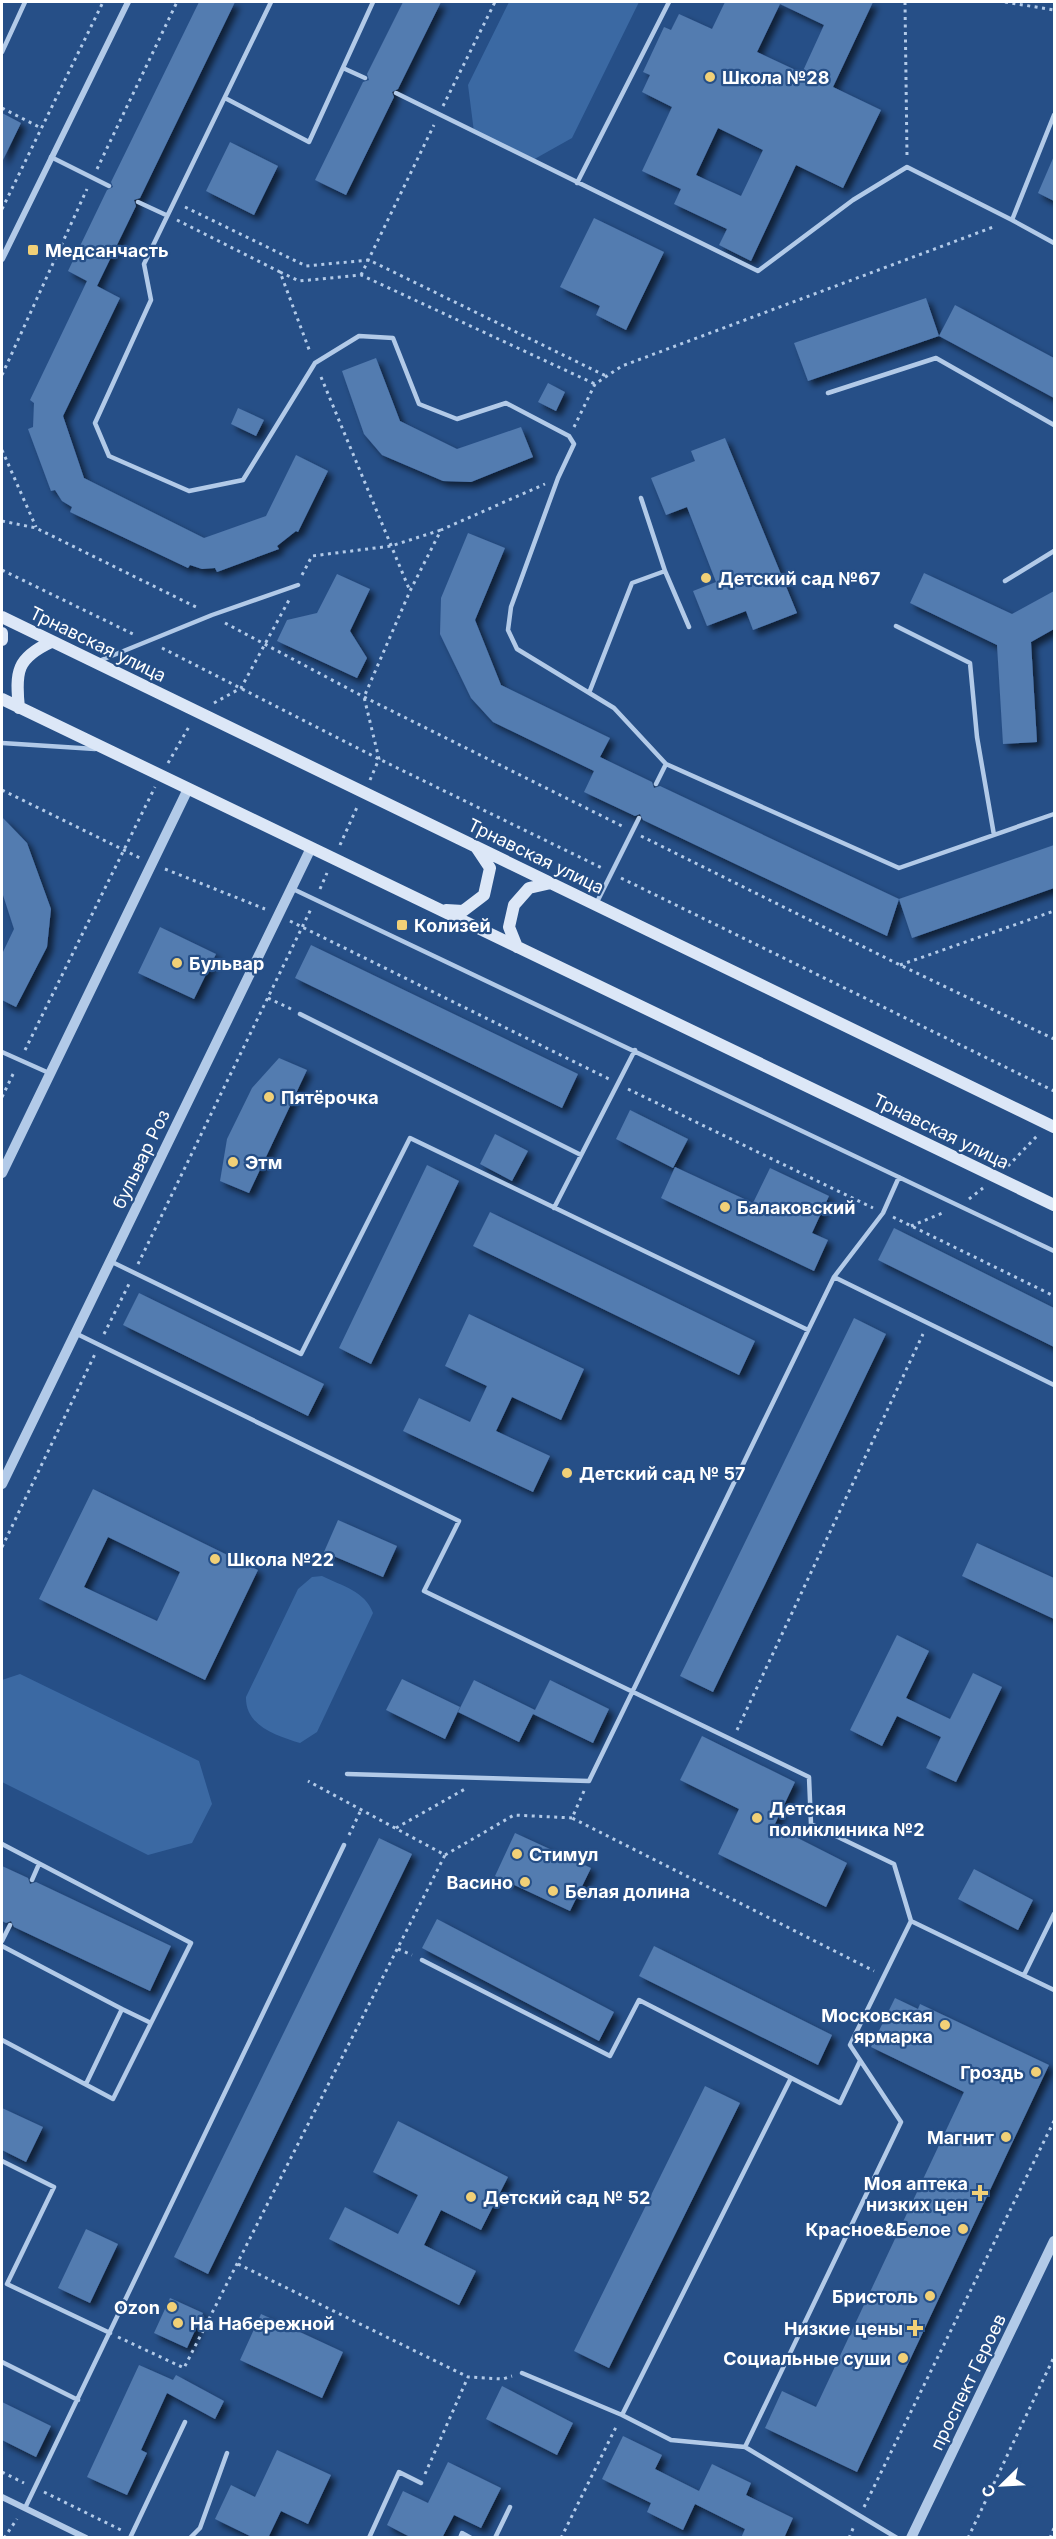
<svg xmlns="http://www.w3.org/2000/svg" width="1056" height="2539" font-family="Inter,sans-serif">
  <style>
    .garden { fill: #3b69a3 }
    .building { fill: #537bb0; fill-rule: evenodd; filter: url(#shadow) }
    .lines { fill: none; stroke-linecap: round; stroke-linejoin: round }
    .path { stroke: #b2cae8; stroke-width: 3; stroke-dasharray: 3 4.5; stroke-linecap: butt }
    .service { stroke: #b2cae8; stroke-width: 4.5 }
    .minor { stroke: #b2cae8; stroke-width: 6 }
    .tertiary { stroke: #b2cae8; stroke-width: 10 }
    .secondary { stroke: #dce7f7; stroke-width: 12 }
    .poi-dot { fill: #f1d077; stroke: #264f87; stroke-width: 2 }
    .labels { text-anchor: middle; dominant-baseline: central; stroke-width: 4.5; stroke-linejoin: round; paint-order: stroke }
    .poi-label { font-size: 18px; font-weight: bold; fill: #fff; stroke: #264f87; text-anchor: start }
    .street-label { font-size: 18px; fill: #fff; stroke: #264f87 }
  </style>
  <defs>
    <filter id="shadow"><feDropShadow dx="5" dy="5" stdDeviation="3" flood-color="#0009"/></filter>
  </defs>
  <rect width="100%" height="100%" fill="#264f87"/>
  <path class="garden" d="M 509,2 L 639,2 L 572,138 L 531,161 L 474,132 L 468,85 Z
    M 322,1576 C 342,1586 365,1591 373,1613 L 317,1732 L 300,1743 C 277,1736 245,1726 246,1697 L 298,1589 L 312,1577 Z
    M 20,1674 L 199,1761 L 212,1804 L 192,1843 L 148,1855 L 2,1782 L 2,1680 Z"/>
  <path class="building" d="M 199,2 L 235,2 L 140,198 L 134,200 L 136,206 L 97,286 L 120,298 L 63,416 L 84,478 L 204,538 L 266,516 L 296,455 L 328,471 L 298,532 L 296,531 L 277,546 L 279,549 L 217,572 L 215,568 L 202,569 L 190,565 L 188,568 L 70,512 L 72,507 L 62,501 L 55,490 L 51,491 L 28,429 L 33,427 L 34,403 L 30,400 L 87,281 L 68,271 L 107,190 L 113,187 L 111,182 Z
    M 403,2 L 441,2 L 398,89 L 392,92 L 394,97 L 346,195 L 315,180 L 363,82 L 369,80 L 367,74 Z
    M 725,2 L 873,2 L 833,87 L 881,110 L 843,188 L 796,165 L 751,261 L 719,245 L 727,229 L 674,204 L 681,189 L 642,171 L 672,107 L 642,92 L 650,75 L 643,72 L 664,27 L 671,30 L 679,14 L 712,29 ZM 780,4 L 824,25 L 802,73 L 757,52 ZM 718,128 L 763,150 L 741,196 L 696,175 Z
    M 2,113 L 21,123 L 2,162 Z
    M 230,142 L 278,166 L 254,215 L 206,191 Z
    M 1054,156 L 1054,201 L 1038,193 Z
    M 594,218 L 664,252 L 626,330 L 596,315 L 600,306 L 560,287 Z
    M 926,298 L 939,336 L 808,381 L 794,343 Z
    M 955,305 L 1054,358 L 1054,398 L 939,336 Z
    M 376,358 L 400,421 L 457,449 L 521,427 L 533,457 L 471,482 L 443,481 L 382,455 L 364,434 L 342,371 Z
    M 548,383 L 565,392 L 556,411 L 538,402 Z
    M 238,408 L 264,420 L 256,436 L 231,424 Z
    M 725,438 L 797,613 L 753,630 L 746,611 L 707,626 L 693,591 L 716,582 L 687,507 L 666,515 L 651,478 L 695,461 L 691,451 Z
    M 468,533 L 505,548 L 475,620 L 501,685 L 610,738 L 600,757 L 652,782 L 654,788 L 660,786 L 899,899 L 887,936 L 643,820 L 640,814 L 635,816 L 584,792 L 594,771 L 493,722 L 471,698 L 440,634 L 441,598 Z
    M 924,573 L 1012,614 L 1054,591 L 1054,629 L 1031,642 L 1037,742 L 1003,744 L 997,645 L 910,603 Z
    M 337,574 L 370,589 L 350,631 L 367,658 L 357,678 L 277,641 L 287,620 L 317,613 Z
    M 2,817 L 27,843 L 51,909 L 47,947 L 16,1007 L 2,1000 L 2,954 L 14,929 L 2,892 Z
    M 1054,845 L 1054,888 L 912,938 L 899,899 Z
    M 160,927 L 216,954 L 194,999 L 138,973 Z
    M 311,945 L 578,1074 L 562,1108 L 295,978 Z
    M 279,1058 L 307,1070 L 249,1193 L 220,1181 L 227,1139 L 252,1088 Z
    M 630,1110 L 688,1139 L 673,1168 L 616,1139 Z
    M 495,1134 L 528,1151 L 512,1181 L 480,1164 Z
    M 427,1165 L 459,1181 L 371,1364 L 339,1348 Z
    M 675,1167 L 753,1203 L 770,1168 L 829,1196 L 812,1233 L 828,1240 L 814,1271 L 661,1198 Z
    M 490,1212 L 755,1341 L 739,1375 L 473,1246 Z
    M 894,1228 L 1054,1308 L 1054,1347 L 878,1260 Z
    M 139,1293 L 324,1384 L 308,1416 L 123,1325 Z
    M 469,1314 L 584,1369 L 561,1420 L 512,1397 L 496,1431 L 550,1456 L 533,1492 L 403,1431 L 419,1398 L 470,1422 L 487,1386 L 445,1366 Z
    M 854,1318 L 886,1334 L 713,1692 L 680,1676 Z
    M 93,1489 L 258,1570 L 205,1680 L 39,1599 ZM 108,1537 L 180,1572 L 157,1621 L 84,1587 Z
    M 338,1520 L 397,1546 L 383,1577 L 324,1552 Z
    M 977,1543 L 1054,1578 L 1054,1619 L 962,1576 Z
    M 897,1635 L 929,1651 L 906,1698 L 950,1719 L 973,1673 L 1002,1687 L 956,1782 L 926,1768 L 941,1737 L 897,1716 L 882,1746 L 850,1730 Z
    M 402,1679 L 460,1707 L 445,1739 L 386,1710 Z
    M 474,1680 L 535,1710 L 519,1742 L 458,1712 Z
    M 550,1680 L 609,1709 L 593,1743 L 533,1714 Z
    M 702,1736 L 795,1782 L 774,1826 L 847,1863 L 826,1907 L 718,1854 L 739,1809 L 680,1780 Z
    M 515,1833 L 591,1868 L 570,1911 L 495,1876 Z
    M 379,1838 L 412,1854 L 208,2274 L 174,2257 Z
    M 2,1866 L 28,1878 L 30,1884 L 36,1882 L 171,1946 L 150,1991 L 14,1927 L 11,1921 L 6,1923 L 2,1921 Z
    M 974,1869 L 1033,1900 L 1018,1930 L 958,1899 Z
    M 437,1919 L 614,2012 L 599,2041 L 422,1948 Z
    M 654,1946 L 832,2035 L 818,2065 L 639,1976 Z
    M 895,1998 L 918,2009 L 920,2004 L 1049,2065 L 857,2472 L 765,2428 L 782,2391 L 816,2407 L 964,2092 L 871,2047 Z
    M 705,2086 L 740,2103 L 609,2368 L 574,2351 Z
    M 2,2108 L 43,2127 L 26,2162 L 2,2150 Z
    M 398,2121 L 508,2177 L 481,2230 L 441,2210 L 424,2245 L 476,2271 L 459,2305 L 329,2239 L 345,2207 L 398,2234 L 418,2195 L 373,2172 Z
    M 86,2229 L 118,2244 L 90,2303 L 58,2288 Z
    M 170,2298 L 203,2313 L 187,2348 L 154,2333 Z
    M 261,2314 L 343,2352 L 322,2398 L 240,2360 Z
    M 139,2365 L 173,2380 L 176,2375 L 224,2401 L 215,2419 L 167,2393 L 141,2450 L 147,2453 L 127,2495 L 87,2477 Z
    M 502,2386 L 573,2423 L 557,2455 L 486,2419 Z
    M 2,2402 L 51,2426 L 36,2457 L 2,2440 Z
    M 623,2436 L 662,2455 L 655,2469 L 699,2491 L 712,2464 L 751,2483 L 746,2495 L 793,2518 L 784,2538 L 741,2538 L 745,2529 L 695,2504 L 683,2530 L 647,2512 L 651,2503 L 602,2479 Z
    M 277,2450 L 331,2475 L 308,2524 L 281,2511 L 268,2538 L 254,2538 L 215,2519 L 231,2485 L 255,2497 Z
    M 448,2462 L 501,2488 L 481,2528 L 454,2515 L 442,2538 L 412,2538 L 387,2525 L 403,2491 L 428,2503 Z"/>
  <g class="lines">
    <path class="path" d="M 905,2 L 907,156
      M 1005,2 L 1054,10
      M 443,106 L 495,2
      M 2,108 L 41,128
      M 97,169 L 177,2
      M 185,207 L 306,266 L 369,260 L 606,376
      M 2,209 L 103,2
      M 177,220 L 280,272 L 310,352
      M 280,272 L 299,281 L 361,275 L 595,384
      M 361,275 L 434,125
      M 2,375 L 87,189
      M 321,377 L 410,591
      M 574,427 L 595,384 L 622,366 L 996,226
      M 2,450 L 36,527
      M 2,521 L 36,528 L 198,608
      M 2,570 L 135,635
      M 302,575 L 312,556 L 391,546 L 441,530
      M 225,623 L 364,697 L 622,826
      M 162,648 L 379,759 L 602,868
      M 214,703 L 241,688 L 289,600
      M 168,763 L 190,725
      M 370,780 L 379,759 L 364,697 L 410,591 L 441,530 L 545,484
      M 2,790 L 140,858
      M 641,836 L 900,965 L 1054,1039
      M 340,845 L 358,805
      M 165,869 L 265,909
      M 621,878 L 1054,1091
      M 320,889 L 327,873
      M 290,921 L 609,1079
      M 900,965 L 1054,911
      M 268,998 L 291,1009
      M 25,1050 L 155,787
      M 628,1089 L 873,1208
      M 2,1097 L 15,1070
      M 1008,1166 L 1037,1136
      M 969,1199 L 983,1188
      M 893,1217 L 1054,1296
      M 911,1226 L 945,1212
      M 138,1264 L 311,909
      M 104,1334 L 129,1284
      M 2,1547 L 95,1354
      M 737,1730 L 923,1334
      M 584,1791 L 572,1818 L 874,1971
      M 396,1828 L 465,1789
      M 349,1835 L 361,1810
      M 445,1855 L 514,1815 L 572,1818
      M 398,1949 L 412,1955
      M 238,2264 L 468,2377 L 503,2379 L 512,2376
      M 118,2337 L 184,2368 L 445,1855 L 308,1781
      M 2,2472 L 24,2483
      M 425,2474 L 468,2377
      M 44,2492 L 121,2530
      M 864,2507 L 1054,2121
      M 4,2538 L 17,2519
      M 561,2538 L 617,2425
      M 849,2538 L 854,2526
      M 968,2538 L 1054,2357
      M 1050,2538 L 1054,2528"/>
    <path class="service" d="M 271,2 L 144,264 L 151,300 L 95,423 L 109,456 L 189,491 L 243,480 L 315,363 L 359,336 L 393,338 L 419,404 L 457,419 L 506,403 L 569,436 L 574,444 L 558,478 L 511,607 L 508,630 L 517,649 L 614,708 L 666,764 L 899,868 L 1054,814
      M 2,52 L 25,2
      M 343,68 L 365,78
      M 396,93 L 758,271 L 853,200 L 907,167 L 1012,220
      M 225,98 L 309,142 L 373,2
      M 1054,115 L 1012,220 L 1054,243
      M 51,157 L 109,186
      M 577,183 L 669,2
      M 138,202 L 166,215
      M 828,393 L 936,358 L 1054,425
      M 641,498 L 665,571
      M 1005,581 L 1054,551
      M 896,626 L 970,663 L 977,737 L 994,835
      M 99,661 L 212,615 L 298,585
      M 589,693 L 632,583 L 665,571 L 689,627
      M 2,743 L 95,749
      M 656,784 L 666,764
      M 293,889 L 1054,1251
      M 596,904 L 639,818
      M 300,1014 L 581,1155
      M 2,1052 L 49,1073
      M 554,1208 L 635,1050
      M 110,1261 L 301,1354 L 410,1138 L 808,1330
      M 834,1277 L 1054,1385
      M 75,1333 L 459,1521 L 424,1591 L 809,1777 L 811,1824 L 894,1864 L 911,1921 L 1054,1990
      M 347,1774 L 589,1781 L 834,1277 L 883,1213 L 899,1177
      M 2,1844 L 191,1943 L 113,2099 L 2,2040
      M 32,1880 L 39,1864
      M 2,1941 L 10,1925
      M 2,1946 L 122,2009 L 86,2084
      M 422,1960 L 610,2056 L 639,2000 L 840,2103 L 860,2061
      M 1024,1975 L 1054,1914
      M 122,2009 L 151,2023
      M 2,2161 L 54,2187 L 7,2284 L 110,2333
      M 2,2362 L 78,2400
      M 522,2373 L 622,2415 L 671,2440 L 745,2447
      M 622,2415 L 791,2078
      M 25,2508 L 344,1845
      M 130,2538 L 185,2422
      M 190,2538 L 200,2528 L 227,2453
      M 369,2538 L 399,2472 L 421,2483
      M 460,2538 L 462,2533 L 471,2538
      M 495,2538 L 510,2507
      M 897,2538 L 745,2447 L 901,2122 L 850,2045 L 911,1921"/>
    <path class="minor" d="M 2,259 L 128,2
      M 2,2497 L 86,2538"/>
    <path class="tertiary" d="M 2,1173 L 188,789
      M 2,1484 L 311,848
      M 911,2538 L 1054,2241"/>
    <path class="secondary" d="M 2,617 L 1054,1127
      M 2,633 L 2,640
      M 2,699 L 1054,1205
      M 19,708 C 15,671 17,658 51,642
      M 446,910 L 463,911 L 484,895 L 490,868 L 476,847
      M 517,947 L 509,927 L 514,905 L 529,888 L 551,883"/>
  </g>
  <g class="poi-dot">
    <circle cx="710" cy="77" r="6"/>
    <rect x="27" y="244" width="12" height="12" rx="3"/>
    <circle cx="706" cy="578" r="6"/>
    <rect x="396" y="919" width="12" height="12" rx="3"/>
    <circle cx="177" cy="963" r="6"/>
    <circle cx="269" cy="1097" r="6"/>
    <circle cx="233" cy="1162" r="6"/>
    <circle cx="725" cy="1207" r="6"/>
    <circle cx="567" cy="1473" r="6"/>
    <circle cx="215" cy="1559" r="6"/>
    <circle cx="757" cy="1818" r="6"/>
    <circle cx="517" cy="1854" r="6"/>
    <circle cx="525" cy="1882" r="6"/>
    <circle cx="553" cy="1891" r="6"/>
    <circle cx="945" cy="2025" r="6"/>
    <circle cx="1036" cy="2072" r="6"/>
    <circle cx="1006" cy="2137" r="6"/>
    <path d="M977 2184h6v6h6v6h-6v6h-6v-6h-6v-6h6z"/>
    <circle cx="471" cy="2197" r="6"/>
    <circle cx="963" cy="2229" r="6"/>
    <circle cx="930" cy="2296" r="6"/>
    <circle cx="172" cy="2307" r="6"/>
    <circle cx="178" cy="2323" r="6"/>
    <path d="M912 2319h6v6h6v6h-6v6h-6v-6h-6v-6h6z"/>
    <circle cx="903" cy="2358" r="6"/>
  </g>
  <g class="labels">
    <g class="poi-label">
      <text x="722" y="77">Школа №28</text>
      <text x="45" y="250">Медсанчасть</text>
      <text x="718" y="578">Детский сад №67</text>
      <text x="414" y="925">Колизей</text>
      <text x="189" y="963">Бульвар</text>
      <text x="281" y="1097">Пятёрочка</text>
      <text x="245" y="1162">Этм</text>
      <text x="737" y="1207">Балаковский</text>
      <text x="579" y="1473">Детский сад № 57</text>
      <text x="227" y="1559">Школа №22</text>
      <text x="769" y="1808">Детская<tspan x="769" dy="21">поликлиника №2</tspan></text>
      <text x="529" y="1854">Стимул</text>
      <text x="513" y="1882" text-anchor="end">Васино</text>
      <text x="565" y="1891">Белая долина</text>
      <text x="933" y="2015" text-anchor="end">Московская<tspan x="933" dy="21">ярмарка</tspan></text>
      <text x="1024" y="2072" text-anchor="end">Гроздь</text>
      <text x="994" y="2137" text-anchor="end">Магнит</text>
      <text x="968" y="2183" text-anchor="end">Моя аптека<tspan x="968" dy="21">низких цен</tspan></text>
      <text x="483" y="2197">Детский сад № 52</text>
      <text x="951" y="2229" text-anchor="end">Красное&amp;Белое</text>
      <text x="918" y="2296" text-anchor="end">Бристоль</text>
      <text x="160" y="2307" text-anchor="end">Ozon</text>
      <text x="190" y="2323">На Набережной</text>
      <text x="903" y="2328" text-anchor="end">Низкие цены</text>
      <text x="891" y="2358" text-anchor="end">Социальные суши</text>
    </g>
    <g class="street-label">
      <text transform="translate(98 644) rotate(26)">Трнавская улица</text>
      <text transform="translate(536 856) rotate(26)">Трнавская улица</text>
      <text transform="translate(941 1131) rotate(26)">Трнавская улица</text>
      <text transform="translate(141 1159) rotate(-64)">бульвар Роз</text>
      <text transform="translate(968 2382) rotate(-64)">проспект Героев</text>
    </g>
  </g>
  <rect width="1056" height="2539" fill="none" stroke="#ffffff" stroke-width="6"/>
  <g transform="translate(1002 2485) rotate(246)" stroke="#264f87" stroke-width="4.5" paint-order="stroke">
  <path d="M0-4.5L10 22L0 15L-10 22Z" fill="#ffffff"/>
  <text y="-9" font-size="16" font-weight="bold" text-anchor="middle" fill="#ffffff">С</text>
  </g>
</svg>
